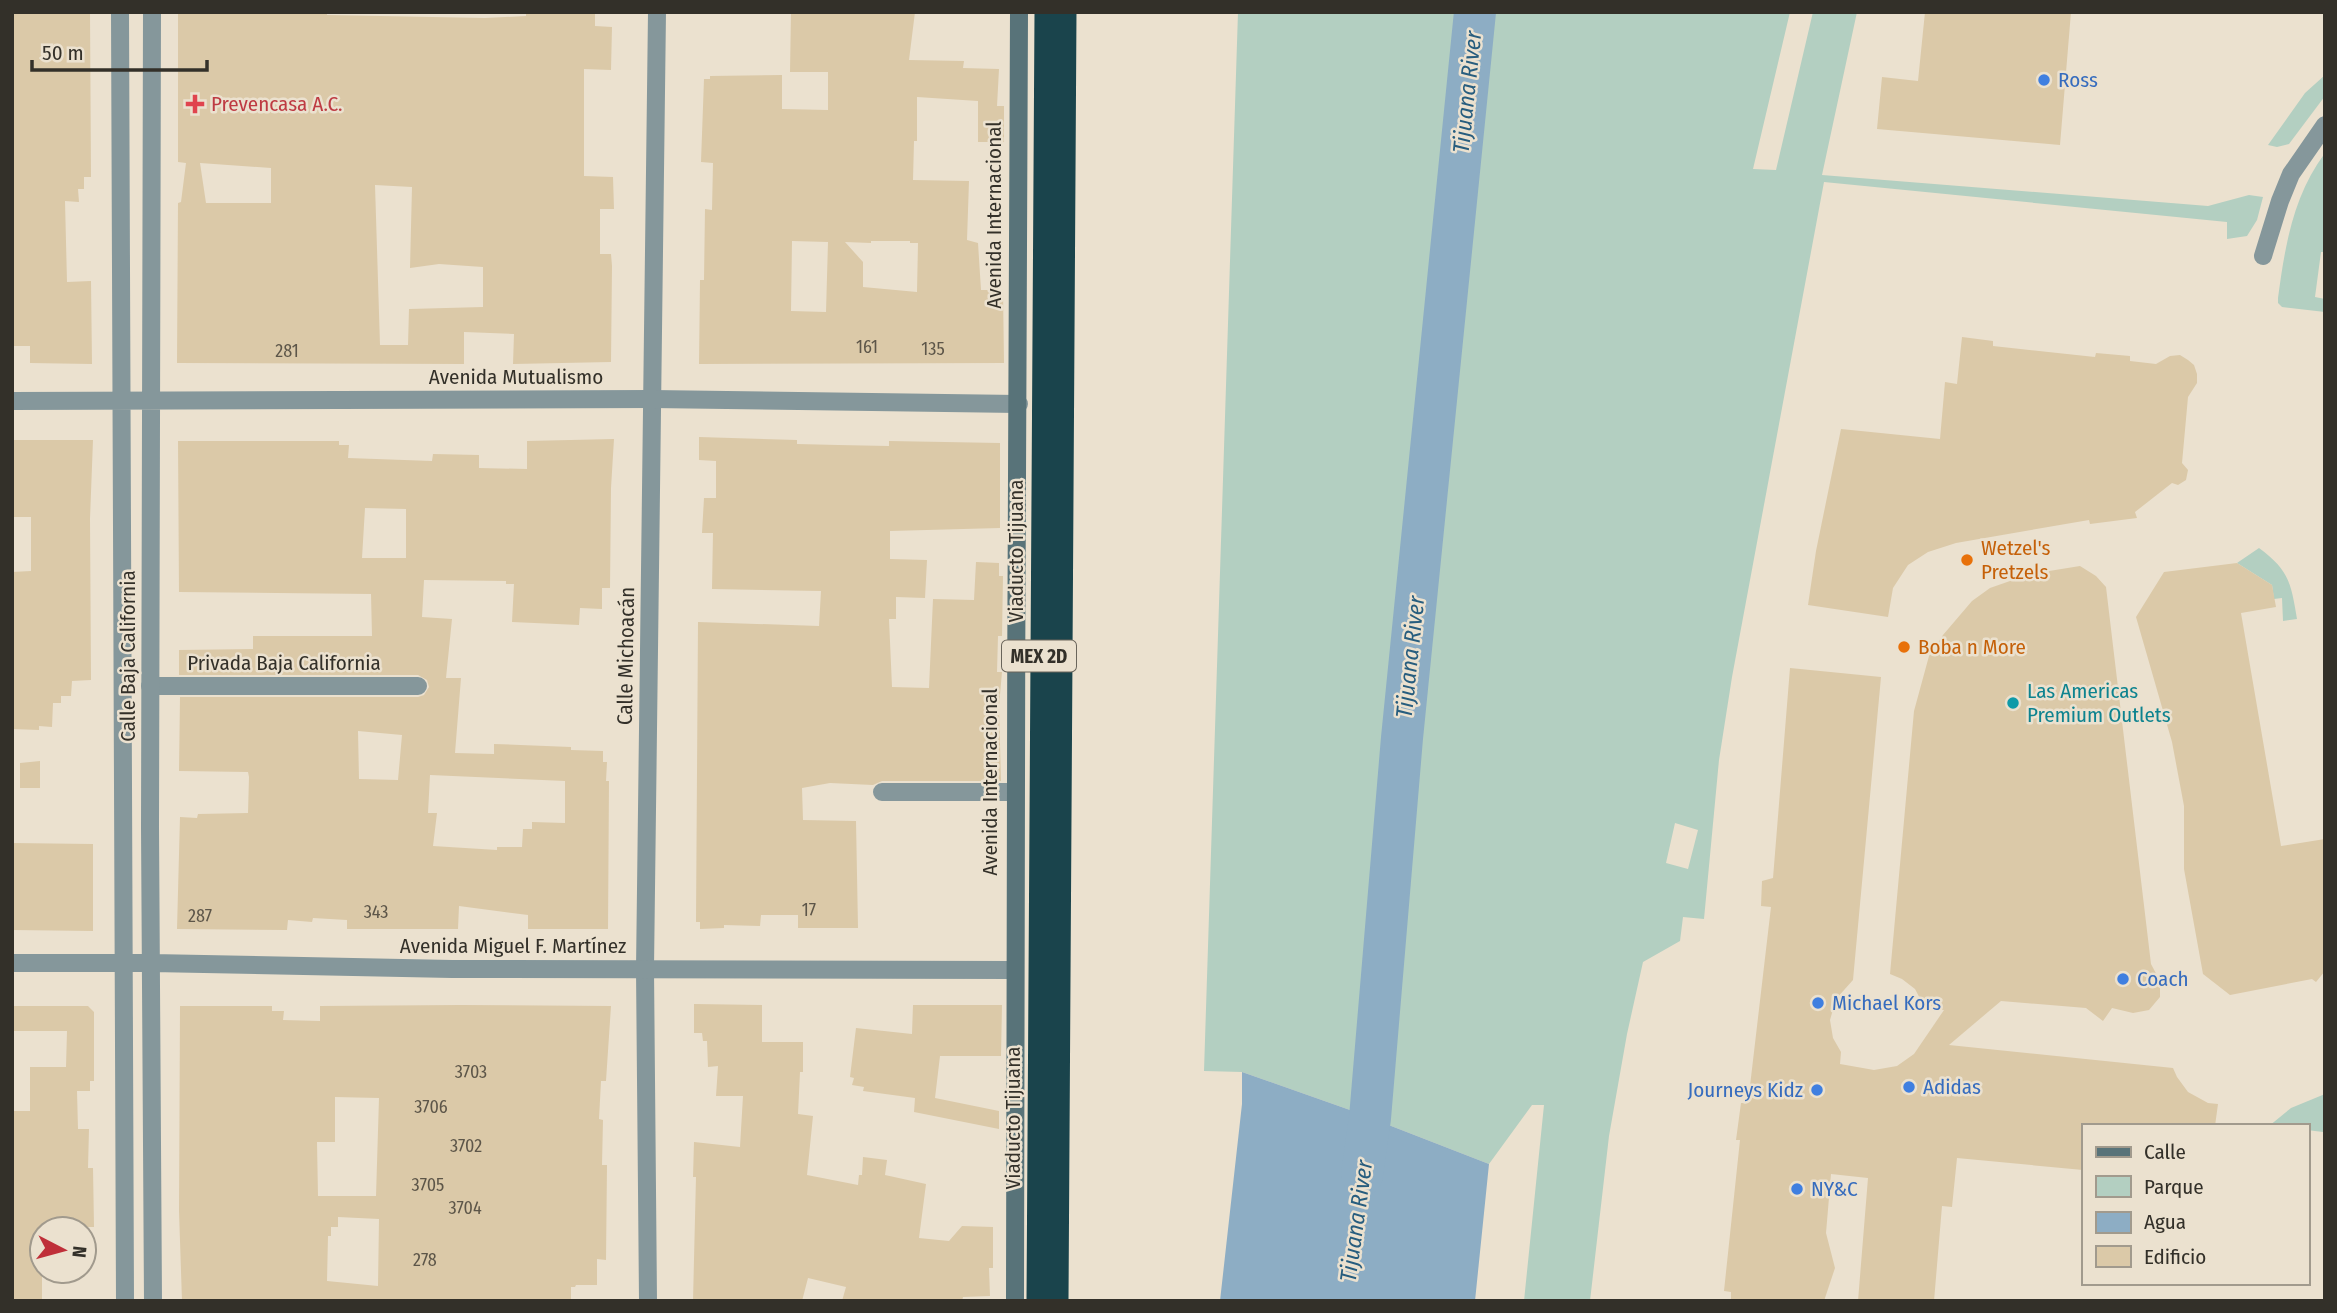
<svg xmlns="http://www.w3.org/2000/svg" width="2337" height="1313" font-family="'Fira Sans Condensed',sans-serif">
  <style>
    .green { fill: #b3cfc1; fill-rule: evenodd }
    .water { fill: #8dadc4 }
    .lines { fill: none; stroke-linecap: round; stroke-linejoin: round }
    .river { stroke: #8dadc4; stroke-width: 42 }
    .building { fill: #dbc9a8; fill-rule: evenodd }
    .minor { stroke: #85979b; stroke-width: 18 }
    .tertiary { stroke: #85979b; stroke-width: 18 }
    .secondary { stroke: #587379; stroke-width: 18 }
    .motorway { stroke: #1a444c; stroke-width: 21 }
    .shop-dot { fill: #3f7fe0; stroke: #ebe1cf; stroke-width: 2.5 }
    .health-dot { fill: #e0444e; stroke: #ebe1cf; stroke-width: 2.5 }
    .food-dot { fill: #e8710a; stroke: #ebe1cf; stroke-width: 2.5 }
    .culture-dot { fill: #0f9aa8; stroke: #ebe1cf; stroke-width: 2.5 }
    .labels { text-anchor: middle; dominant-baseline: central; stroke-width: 5; stroke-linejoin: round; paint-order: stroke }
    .number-label { font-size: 18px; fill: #5d5649 }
    .shield { fill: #ebe1cf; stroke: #6a655b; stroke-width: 2 }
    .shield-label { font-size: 19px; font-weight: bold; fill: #333029 }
    .shop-label { font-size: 21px; fill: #366cbe; stroke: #ebe1cf; text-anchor: start }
    .health-label { font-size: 21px; fill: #be3a42; stroke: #ebe1cf; text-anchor: start }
    .street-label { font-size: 21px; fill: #333029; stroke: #ebe1cf }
    .food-label { font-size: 21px; fill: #c56008; stroke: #ebe1cf; text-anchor: start }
    .culture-label { font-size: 21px; fill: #0d838f; stroke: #ebe1cf; text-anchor: start }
    .water-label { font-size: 23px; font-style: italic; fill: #275d7e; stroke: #ebe1cf }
  </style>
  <rect width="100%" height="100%" fill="#ebe1cf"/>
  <path class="green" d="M 1238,12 L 1790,12 L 1753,169 L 1776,170 L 1813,12 L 1857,12 L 1822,175 L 2208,206 L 2249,195 L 2263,197 L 2257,220 L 2247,236 L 2227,239 L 2227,222 L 1824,182 L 1732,677 L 1719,760 L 1704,919 L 1683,917 L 1680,941 L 1643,962 L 1627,1034 L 1609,1136 L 1590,1301 L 1524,1301 L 1544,1105 L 1532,1105 L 1489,1164 L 1350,1110 L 1242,1072 L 1204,1071 ZM 1675,823 L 1698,830 L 1688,869 L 1666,863 Z
    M 2325,75 L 2325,96 L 2289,144 L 2277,147 L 2268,145 L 2305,93 Z
    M 2325,153 L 2325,252 L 2321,252 L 2315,297 L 2325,299 L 2325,312 L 2282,307 L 2278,303 L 2278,298 C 2285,246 2293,196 2325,153 Z
    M 2259,548 C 2289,570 2291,583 2297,619 L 2283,621 L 2282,598 L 2274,599 L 2272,585 L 2237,563 Z
    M 2325,1094 L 2323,1132 L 2307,1130 L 2307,1126 L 2269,1126 L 2291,1108 Z"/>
  <path class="water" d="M 1242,1072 L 1350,1110 L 1489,1164 L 1475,1301 L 1220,1301 L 1242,1104 Z"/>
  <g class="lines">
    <path class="river" d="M 1362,1175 L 1370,1118 L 1402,738 L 1475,12"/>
  </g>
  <path class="building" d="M 12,12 L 90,12 L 91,177 L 84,177 L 84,189 L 78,189 L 79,202 L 65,201 L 67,282 L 91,281 L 92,364 L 30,363 L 30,346 L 12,346 Z
    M 327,12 L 327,15 L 485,18 L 526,16 L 526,12 L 595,12 L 595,26 L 612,27 L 611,70 L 584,69 L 584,176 L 613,177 L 614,209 L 600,209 L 600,254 L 611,254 L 612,266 L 611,362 L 513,364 L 514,334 L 464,332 L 464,364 L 177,363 L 178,203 L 181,202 L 186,163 L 178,162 L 178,13 ZM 200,163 L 271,168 L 271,203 L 206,203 ZM 375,185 L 412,187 L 410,268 L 439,264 L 483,267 L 483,307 L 409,309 L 408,345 L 380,345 Z
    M 791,12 L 915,12 L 909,60 L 964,61 L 963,68 L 999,69 L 997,106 L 1004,106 L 1004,142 L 978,142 L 978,101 L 917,97 L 917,141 L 914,141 L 913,180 L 969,181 L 967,240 L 978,243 L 981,290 L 1003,290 L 1004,363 L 699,364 L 700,280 L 704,280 L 705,209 L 712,210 L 713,163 L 701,162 L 704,79 L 710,79 L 710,76 L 782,75 L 782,109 L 828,110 L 828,72 L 790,72 ZM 792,241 L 828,242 L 826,312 L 791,311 ZM 871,241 L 910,241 L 910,243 L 918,243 L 917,292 L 863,287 L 863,262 L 845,242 L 871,243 Z
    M 1925,12 L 2071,12 L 2060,145 L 1877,129 L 1882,77 L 1918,81 Z
    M 1962,337 L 1993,341 L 1993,346 L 2095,357 L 2096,353 L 2130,356 L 2130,361 L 2156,364 L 2170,356 L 2180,355 L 2188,360 L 2194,365 L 2197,374 L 2197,383 L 2188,397 L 2182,463 L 2188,470 L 2186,480 L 2178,485 L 2172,483 L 2135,512 L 2137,518 L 2090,524 L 2089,520 L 1956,543 L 1928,552 L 1908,565 L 1893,588 L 1888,617 L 1808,605 L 1816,551 L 1841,429 L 1940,439 L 1945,382 L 1957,384 Z
    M 699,437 L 797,440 L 797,444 L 838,445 L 889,446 L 889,441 L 1000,443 L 1000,528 L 890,531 L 890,559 L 927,560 L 925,598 L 896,597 L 896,619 L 889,619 L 892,687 L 929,688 L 933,599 L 974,600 L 976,562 L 999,563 L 999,576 L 1003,576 L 1002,636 L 998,636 L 997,672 L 1002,672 L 999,706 L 1001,781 L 882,781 L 873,785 L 830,783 L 802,788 L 803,820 L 856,821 L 858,928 L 798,928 L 798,915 L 761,915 L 760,926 L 724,925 L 724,928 L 700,929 L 700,922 L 696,922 L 698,622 L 819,626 L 821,591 L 712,589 L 713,533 L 702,533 L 704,498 L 716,498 L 716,461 L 699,460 Z
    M 614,439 L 611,488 L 610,588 L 602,588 L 602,609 L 580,608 L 579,625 L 512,622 L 514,584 L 506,584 L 506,581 L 424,580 L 422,617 L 452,619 L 446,678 L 461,678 L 455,753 L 494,754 L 494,744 L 571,747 L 571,750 L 603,751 L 603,762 L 607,762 L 606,781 L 609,781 L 608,929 L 528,929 L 528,915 L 459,906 L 458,929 L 347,929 L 347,920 L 313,918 L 312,922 L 288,920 L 287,930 L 177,929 L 180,817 L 197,818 L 198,814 L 248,813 L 249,777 L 248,772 L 179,771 L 180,697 L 418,697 L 424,695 L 429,687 L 427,680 L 418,675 L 179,675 L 179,650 L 253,649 L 253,636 L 372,636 L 371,594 L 179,592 L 178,441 L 339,441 L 339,445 L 349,445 L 348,458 L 432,461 L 433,454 L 479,455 L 479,468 L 527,469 L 527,441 ZM 365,508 L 406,509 L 406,558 L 362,558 ZM 358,731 L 402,735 L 398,780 L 359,779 ZM 430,775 L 565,781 L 565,823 L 532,822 L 532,829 L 523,829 L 522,847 L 497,847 L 497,850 L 433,846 L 437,813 L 428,813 Z
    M 12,440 L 93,440 L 90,519 L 91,680 L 72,681 L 71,696 L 61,696 L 61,703 L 53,703 L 52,727 L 39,726 L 39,730 L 12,729 L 12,572 L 31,571 L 31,517 L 12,517 Z
    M 2237,563 L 2272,585 L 2276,607 L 2241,613 L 2281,846 L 2325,839 L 2325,971 L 2316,982 L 2312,979 L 2230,995 L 2203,974 L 2184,869 L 2184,806 L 2172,742 L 2136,617 L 2164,572 Z
    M 2080,566 L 2096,576 L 2106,587 L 2151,964 L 2160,981 L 2160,997 L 2149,1010 L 2133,1013 L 2112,1008 L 2103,1021 L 2086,1008 L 2001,1001 L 1949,1045 L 2173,1068 L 2177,1077 L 2188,1092 L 2208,1103 L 2218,1104 L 2215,1126 L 2083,1126 L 2083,1170 L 1957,1158 L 1952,1207 L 1942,1206 L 1934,1301 L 1858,1301 L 1868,1178 L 1831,1174 L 1826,1233 L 1835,1268 L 1824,1301 L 1731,1301 L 1731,1292 L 1724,1291 L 1740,1140 L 1736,1140 L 1741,1103 L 1748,1103 L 1771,907 L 1761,906 L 1762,881 L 1773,878 L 1790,668 L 1881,677 L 1853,980 L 1836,999 L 1830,1020 L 1833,1038 L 1841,1052 L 1840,1064 L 1874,1070 L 1897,1066 L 1914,1054 L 1944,1010 L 1925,1008 L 1915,989 L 1902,979 L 1890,974 L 1914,711 L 1929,656 L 1943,635 L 1972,601 L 1990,588 L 2030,574 Z
    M 40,761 L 40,788 L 20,788 L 20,763 Z
    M 12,843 L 93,844 L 93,931 L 12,930 Z
    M 694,1004 L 762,1005 L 762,1042 L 803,1042 L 803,1072 L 800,1072 L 798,1114 L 813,1116 L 807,1175 L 858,1185 L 859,1175 L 862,1175 L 863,1157 L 887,1160 L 885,1175 L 926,1184 L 919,1238 L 949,1241 L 962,1226 L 993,1227 L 993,1268 L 989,1268 L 990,1296 L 963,1297 L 962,1301 L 842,1301 L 846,1287 L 808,1278 L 802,1301 L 693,1301 L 696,1177 L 693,1177 L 694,1142 L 740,1147 L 743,1096 L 716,1096 L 718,1066 L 708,1067 L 707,1041 L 703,1041 L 702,1033 L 694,1033 Z
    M 460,1005 L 611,1006 L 606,1081 L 601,1081 L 599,1119 L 603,1120 L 602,1165 L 607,1165 L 606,1260 L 597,1259 L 597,1285 L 576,1285 L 575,1287 L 571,1287 L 571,1301 L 182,1301 L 179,1211 L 180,1006 L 272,1006 L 272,1011 L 284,1011 L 283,1020 L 320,1021 L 320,1006 ZM 335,1097 L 379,1098 L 376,1196 L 318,1196 L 317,1142 L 335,1142 ZM 338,1217 L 379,1219 L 378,1286 L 327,1281 L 328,1236 L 331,1236 L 331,1227 L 338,1227 Z
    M 913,1005 L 1002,1005 L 1001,1056 L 940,1056 L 935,1098 L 999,1111 L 999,1129 L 914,1112 L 915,1098 L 863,1091 L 864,1087 L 852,1085 L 854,1078 L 850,1077 L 856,1028 L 912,1034 Z
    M 12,1006 L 88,1006 L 94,1012 L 94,1081 L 90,1081 L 90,1091 L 77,1091 L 78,1129 L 89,1129 L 88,1168 L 93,1168 L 94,1227 L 45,1227 L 42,1229 L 42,1301 L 12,1301 L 12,1111 L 30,1111 L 30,1067 L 66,1067 L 67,1031 L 12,1031 Z"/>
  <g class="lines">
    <path class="minor" d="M 150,686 L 418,686
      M 882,792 L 1014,792
      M 648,1301 L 645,969 L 657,12"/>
    <path class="tertiary" d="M 120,12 L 125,1301
      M 152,12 L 150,827 L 153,1301
      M 2263,256 L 2280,201 L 2291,174 L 2325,125
      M 12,401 L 652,399 L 1019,404
      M 12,963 L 152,963 L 452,969 L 1014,970"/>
    <path class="secondary" d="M 1015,1301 C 1013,871 1019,442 1019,12"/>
    <path class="motorway" d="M 1037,1301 L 1045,12
      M 1058,1301 L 1066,12"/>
  </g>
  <g class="shop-dot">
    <circle cx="2044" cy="80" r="7"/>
    <circle cx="2123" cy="979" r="7"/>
    <circle cx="1818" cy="1003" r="7"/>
    <circle cx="1909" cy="1087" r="7"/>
    <circle cx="1817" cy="1090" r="7"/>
    <circle cx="1797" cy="1189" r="7"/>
  </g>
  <path class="health-dot" d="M191.5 93.5h7v7h7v7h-7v7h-7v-7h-7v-7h7z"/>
  <g class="food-dot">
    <circle cx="1967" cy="560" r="7"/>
    <circle cx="1904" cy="647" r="7"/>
  </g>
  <circle class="culture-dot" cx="2013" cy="703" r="7"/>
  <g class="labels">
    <g class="number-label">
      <text x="867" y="347">161</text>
      <text x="933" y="349">135</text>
      <text x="287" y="351">281</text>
      <text x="809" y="910">17</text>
      <text x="376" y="912">343</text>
      <text x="200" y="916">287</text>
      <text x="471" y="1072">3703</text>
      <text x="431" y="1107">3706</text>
      <text x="466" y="1146">3702</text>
      <text x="428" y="1185">3705</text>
      <text x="465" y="1208">3704</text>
      <text x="425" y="1260">278</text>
    </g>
    <rect class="shield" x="1002" y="640.5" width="74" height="31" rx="5"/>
    <g class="shield-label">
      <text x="1039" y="656">MEX 2D</text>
    </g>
    <g class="shop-label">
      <text x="2058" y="80">Ross</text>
      <text x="2137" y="979">Coach</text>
      <text x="1832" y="1003">Michael Kors</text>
      <text x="1923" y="1087">Adidas</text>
      <text x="1803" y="1090" text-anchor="end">Journeys Kidz</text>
      <text x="1811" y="1189">NY&amp;C</text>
    </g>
    <g class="health-label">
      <text x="211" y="104">Prevencasa A.C.</text>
    </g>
    <g class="street-label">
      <text transform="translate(994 215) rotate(-90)">Avenida Internacional</text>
      <text x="516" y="377">Avenida Mutualismo</text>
      <text transform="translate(1016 551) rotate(-90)">Viaducto Tijuana</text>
      <text transform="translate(128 656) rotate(-90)">Calle Baja California</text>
      <text transform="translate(626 656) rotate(-89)">Calle Michoacán</text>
      <text x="284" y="663">Privada Baja California</text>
      <text transform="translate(990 782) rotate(-90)">Avenida Internacional</text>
      <text x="513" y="946">Avenida Miguel F. Martínez</text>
      <text transform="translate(1013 1118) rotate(-90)">Viaducto Tijuana</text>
    </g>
    <g class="food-label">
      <text x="1981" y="548">Wetzel's<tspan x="1981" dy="24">Pretzels</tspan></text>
      <text x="1918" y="647">Boba n More</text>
    </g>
    <g class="culture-label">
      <text x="2027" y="691">Las Americas<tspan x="2027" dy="24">Premium Outlets</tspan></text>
    </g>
    <g class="water-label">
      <text transform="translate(1467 92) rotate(-84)">Tijuana River</text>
      <text transform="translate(1410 657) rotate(-84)">Tijuana River</text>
      <text transform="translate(1356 1221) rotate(-82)">Tijuana River</text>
    </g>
  </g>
  <rect width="2337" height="1313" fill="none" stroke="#333029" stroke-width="28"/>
  <rect x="2082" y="1124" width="228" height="161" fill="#ebe1cf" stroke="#a19a8d" stroke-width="2"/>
  <rect x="2096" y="1147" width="35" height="10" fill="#587379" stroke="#a19a8d" stroke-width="2"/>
  <text x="2144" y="1159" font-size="21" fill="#333029">Calle</text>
  <rect x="2096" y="1176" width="35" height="21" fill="#b3cfc1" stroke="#a19a8d" stroke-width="2"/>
  <text x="2144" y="1194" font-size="21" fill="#333029">Parque</text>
  <rect x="2096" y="1212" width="35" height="21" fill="#8dadc4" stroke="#a19a8d" stroke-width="2"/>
  <text x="2144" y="1229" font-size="21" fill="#333029">Agua</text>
  <rect x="2096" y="1246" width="35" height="21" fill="#dbc9a8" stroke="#a19a8d" stroke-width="2"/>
  <text x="2144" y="1264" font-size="21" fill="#333029">Edificio</text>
  <g transform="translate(63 1250) rotate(96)"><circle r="33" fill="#ebe1cf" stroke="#a19a8d" stroke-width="2"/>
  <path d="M0-5L12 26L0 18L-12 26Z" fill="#bf2f39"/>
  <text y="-10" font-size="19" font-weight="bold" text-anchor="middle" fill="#333029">N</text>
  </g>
  <path d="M32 60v10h175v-10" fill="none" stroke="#333029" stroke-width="3.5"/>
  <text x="42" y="60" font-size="21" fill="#333029" stroke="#ebe1cf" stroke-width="5" paint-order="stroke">50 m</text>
</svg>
